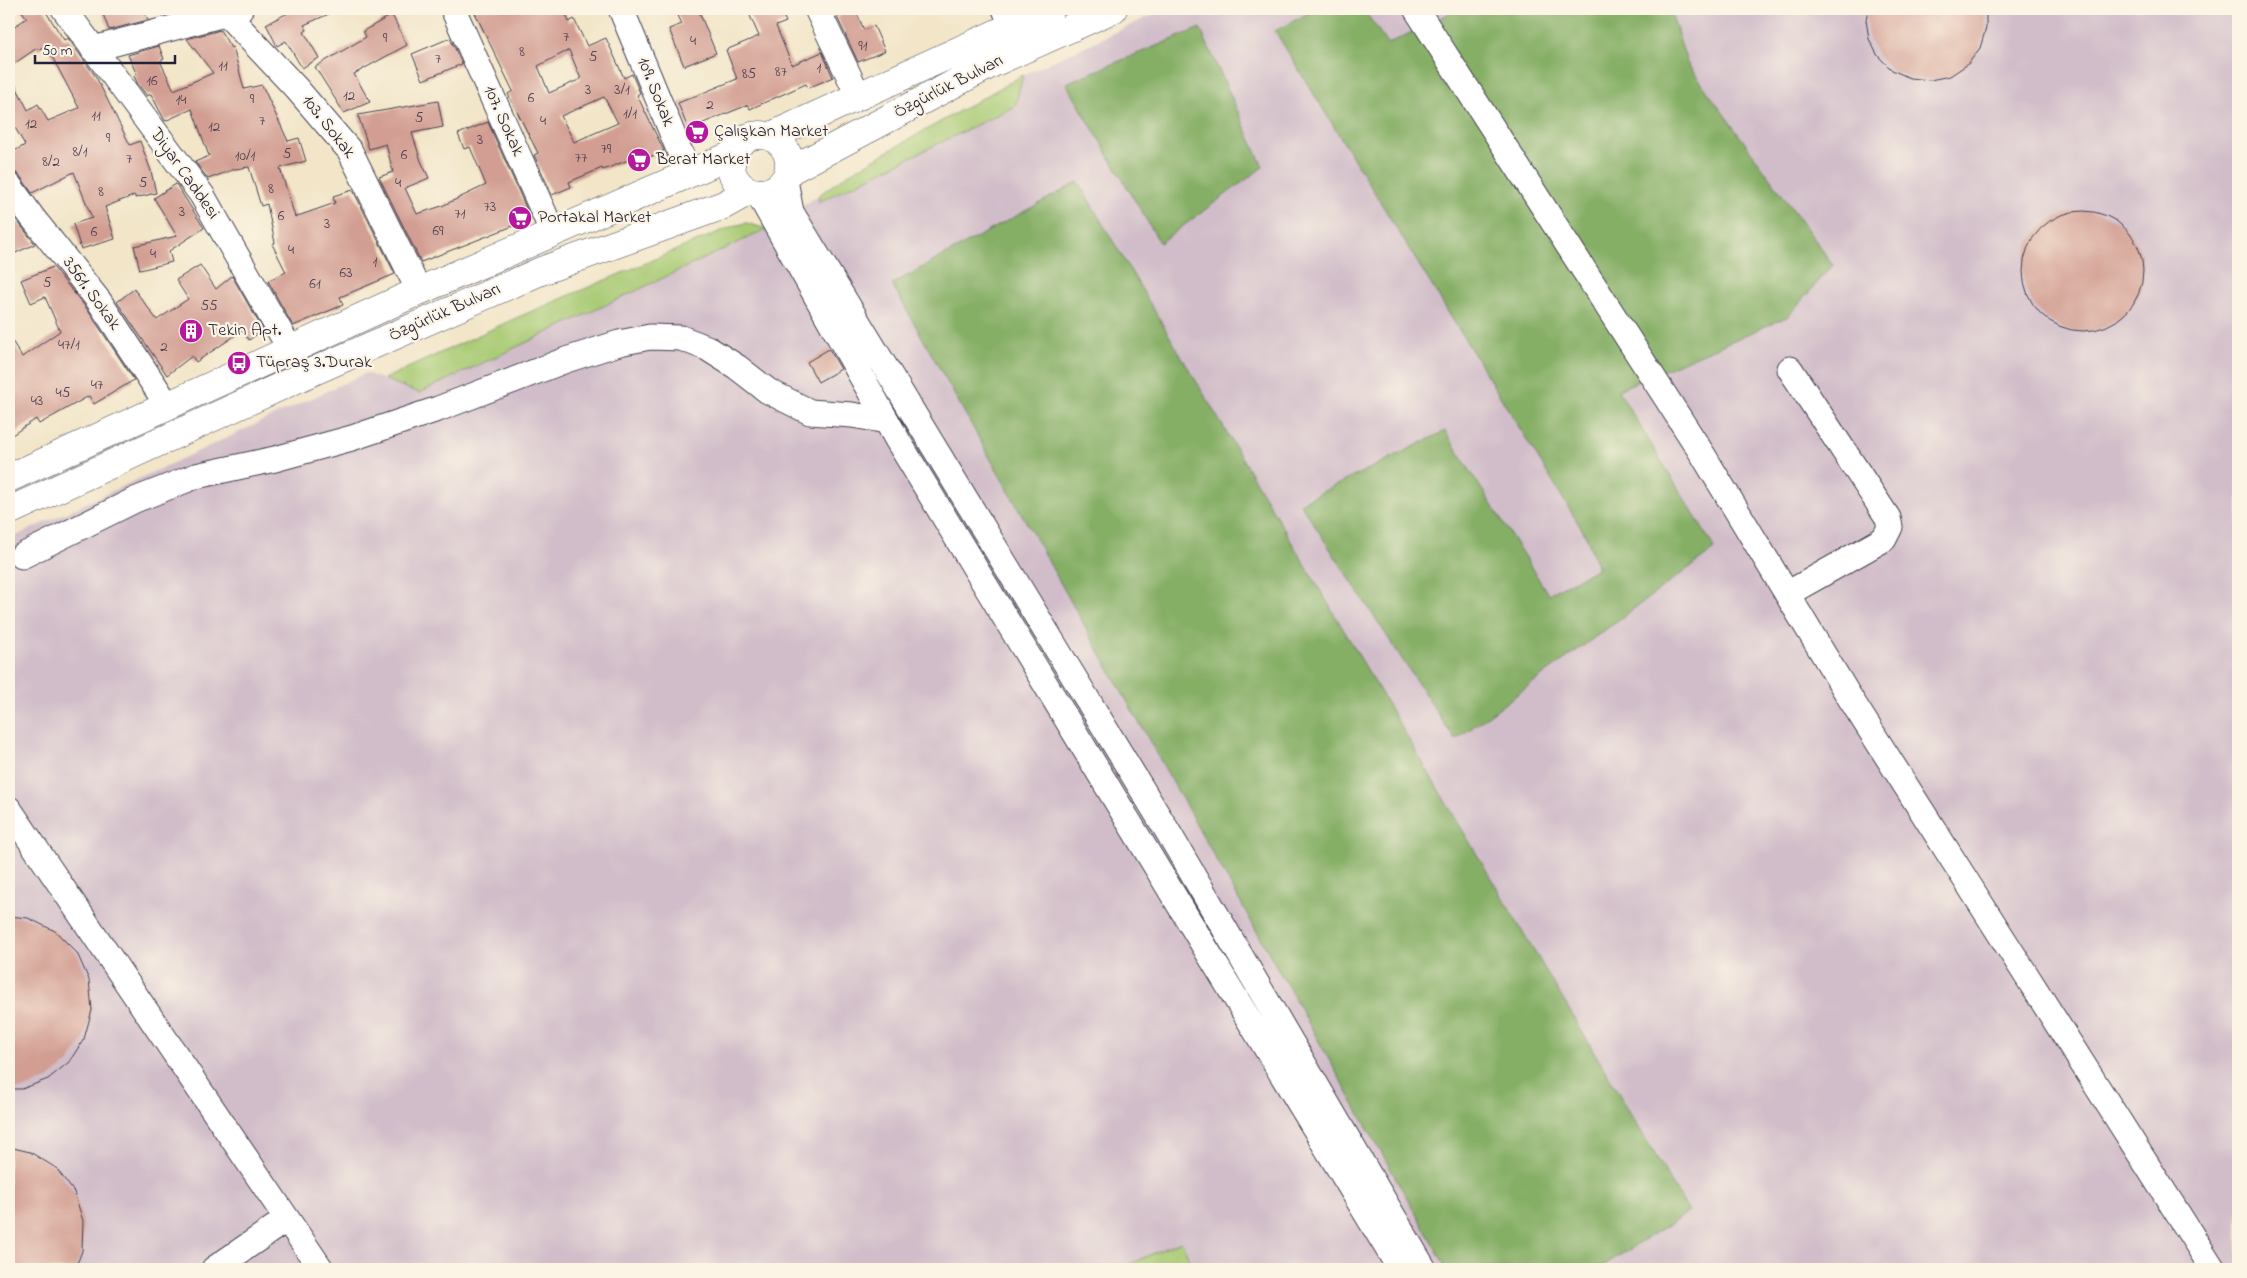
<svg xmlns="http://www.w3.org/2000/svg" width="2247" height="1278" font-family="'Indie Flower',sans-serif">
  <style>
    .industrial { fill: #d1bdc9 }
    .green { fill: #a9cb74; stroke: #667658 }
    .forest { fill: #86af66; stroke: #546850 }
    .building { fill: #d29d92; fill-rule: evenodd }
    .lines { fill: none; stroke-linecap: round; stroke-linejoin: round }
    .minor-casing { stroke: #413f50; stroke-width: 27 }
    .major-casing { stroke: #413f50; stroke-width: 29 }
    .minor { stroke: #fff; stroke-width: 25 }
    .major { stroke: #fff; stroke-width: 28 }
    .labels { text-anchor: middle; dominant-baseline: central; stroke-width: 4.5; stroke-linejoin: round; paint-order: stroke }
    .number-label { font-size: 15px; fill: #4e4151 }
    .street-label { font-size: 18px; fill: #22223b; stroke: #fcf5e5 }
    .poi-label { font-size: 18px; fill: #22223b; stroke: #fcf5e5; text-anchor: start }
  </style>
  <rect width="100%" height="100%" fill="#fcf5e5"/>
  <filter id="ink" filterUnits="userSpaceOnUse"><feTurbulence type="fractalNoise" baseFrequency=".02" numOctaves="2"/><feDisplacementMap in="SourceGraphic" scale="10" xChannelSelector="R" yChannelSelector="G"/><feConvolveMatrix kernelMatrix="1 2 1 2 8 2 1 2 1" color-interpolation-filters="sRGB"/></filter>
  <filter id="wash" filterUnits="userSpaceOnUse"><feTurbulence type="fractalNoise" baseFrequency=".0096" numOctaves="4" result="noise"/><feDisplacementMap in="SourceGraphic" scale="20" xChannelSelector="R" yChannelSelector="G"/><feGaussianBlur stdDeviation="1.12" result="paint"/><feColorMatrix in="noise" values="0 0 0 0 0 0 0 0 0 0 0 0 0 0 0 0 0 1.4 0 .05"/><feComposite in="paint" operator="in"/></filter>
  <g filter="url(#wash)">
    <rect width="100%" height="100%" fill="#f2e5c8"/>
    <path class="industrial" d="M 1165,9 L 2238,9 L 2238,1269 L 9,1269 L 9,539 L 366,373 L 419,393 L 773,227 L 848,174 L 1023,75 Z"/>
    <path class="green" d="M 1023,75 L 1015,106 L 819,202 L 819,195 L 848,174 Z
      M 746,223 L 767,229 L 419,393 L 384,379 L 516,318 L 733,226 Z
      M 1181,1241 L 1194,1269 L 1119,1269 Z"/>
    <path class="forest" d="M 1316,9 L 1363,9 L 1388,44 L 1458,9 L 1670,9 L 1687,63 L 1833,265 L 1787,317 L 1618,390 L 1715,549 L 1455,740 L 1300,503 L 1445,431 L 1548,594 L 1598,568 L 1586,536 L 1275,31 Z
      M 1200,28 L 1263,167 L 1160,243 L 1066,83 Z
      M 1078,182 L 1689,1212 L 1598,1269 L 1447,1269 L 892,284 Z"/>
    <g id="blocks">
      <path class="building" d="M 20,9 L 44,9 L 64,40 L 68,38 L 96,77 L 130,145 L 140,141 L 151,171 L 156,193 L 135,198 L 135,195 L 105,207 L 115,239 L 81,249 L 73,224 L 92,218 L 74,172 L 32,193 L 20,176 L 15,172 L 9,171 L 9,154 L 25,145 L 9,117 L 9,73 L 28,110 L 38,104 L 48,121 L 79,108 L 46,45 L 38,50 L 37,48 L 9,67 L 9,30 L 27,18 Z
        M 101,9 L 143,9 L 148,20 L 109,30 Z
        M 163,9 L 186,9 L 167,14 Z
        M 296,9 L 340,9 L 304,25 L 307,30 L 304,32 L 319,58 L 302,68 L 286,41 L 277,46 L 266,24 Z
        M 473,9 L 564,9 L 569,22 L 574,19 L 587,46 L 606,38 L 624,78 L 632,74 L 640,93 L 637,95 L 664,151 L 633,164 L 631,159 L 603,170 L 602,168 L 569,182 L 571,187 L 552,195 L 534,155 L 538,153 L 508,94 L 513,91 ZM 569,50 L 581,79 L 549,93 L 538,66 ZM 604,97 L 618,123 L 574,142 L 561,116 Z
        M 675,9 L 698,9 L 716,53 L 684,66 L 669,29 L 682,24 Z
        M 747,9 L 780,9 L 786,22 L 776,26 L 792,65 L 822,52 L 833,77 L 808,88 L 806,84 L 750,109 L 748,105 L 688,129 L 678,103 L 737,79 L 726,50 L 759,36 Z
        M 855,9 L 864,30 L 874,26 L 885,51 L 858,62 L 837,17 Z
        M 1868,9 L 1986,9 L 1986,28 L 1980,48 L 1968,64 L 1950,76 L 1930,80 L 1910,78 L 1892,70 L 1878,56 L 1869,39 L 1866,20 Z
        M 392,15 L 407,45 L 354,74 L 370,102 L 344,113 L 315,67 L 366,37 L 363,31 Z
        M 220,30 L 231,48 L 233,47 L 244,89 L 262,85 L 288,141 L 299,138 L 306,161 L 280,168 L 295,217 L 335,203 L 333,196 L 353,190 L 395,274 L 340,297 L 343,305 L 293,326 L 268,281 L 286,272 L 272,244 L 275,243 L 267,204 L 261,206 L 249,167 L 235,169 L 208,179 L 195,162 L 209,156 L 192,109 L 165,121 L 151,94 L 147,96 L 137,83 L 134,76 L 137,75 L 128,55 L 159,46 L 164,59 L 160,61 L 174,90 L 213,73 L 187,39 Z
        M 450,38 L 462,64 L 423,80 L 412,54 Z
        M 438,101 L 443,127 L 412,133 L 421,161 L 429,178 L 405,188 L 417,214 L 442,206 L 486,185 L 470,147 L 464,149 L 458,134 L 488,122 L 531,219 L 421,262 L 379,177 L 393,172 L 386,144 L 369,149 L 358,115 Z
        M 176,184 L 204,228 L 169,251 L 172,262 L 140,270 L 134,246 L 177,236 L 154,198 Z
        M2023 271a60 60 0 1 1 120 0a60 60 0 1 1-120 0Z
        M 16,219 L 35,244 L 9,256 L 9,222 Z
        M 200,265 L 216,289 L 232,276 L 263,330 L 249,340 L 242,331 L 196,362 L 192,356 L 167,375 L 117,302 L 134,289 L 157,320 L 188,299 L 176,280 Z
        M 53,267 L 87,309 L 134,380 L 94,404 L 89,396 L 39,424 L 36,419 L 9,437 L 9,336 L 22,357 L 60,331 L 45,297 L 31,303 L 21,280 Z
        M 829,349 L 841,369 L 818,382 L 807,362 Z
        M 9,916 L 28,918 L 55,931 L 77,953 L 89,980 L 92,1010 L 84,1039 L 69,1062 L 48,1079 L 22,1089 L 9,1089 Z
        M 9,1147 L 30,1152 L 56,1168 L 74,1192 L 83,1221 L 82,1251 L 75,1269 L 9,1269 Z"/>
    </g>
  </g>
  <g filter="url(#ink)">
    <use href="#blocks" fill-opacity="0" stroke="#413f50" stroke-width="1"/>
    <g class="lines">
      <g class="minor-casing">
        <path id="minor" d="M 64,9 L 202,195 L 290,349
          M 222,9 L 297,89 L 350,151 L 419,291
          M 453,9 L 553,233
          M 621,9 L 689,174
          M 817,9 L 859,97
          M 1005,9 L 1012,27
          M 1416,9 L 1703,455 L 1850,698 L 2213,1269
          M 93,49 L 240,10
          M 785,180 L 791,212 L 1168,832 L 1424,1269
          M 9,185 L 32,217 L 99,301 L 168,406
          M 758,193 L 898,441 L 1400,1269
          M 22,556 L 135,500 L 196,476 L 275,459 L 352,438 L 438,409 L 566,360 L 619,343 L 650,337 L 681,338 L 707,348 L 737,367 L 768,391 L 810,412 L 852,415 L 887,421
          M 1787,594 L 1884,539 L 1890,527 L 1888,518 L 1790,369
          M 9,809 L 321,1269
          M 214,1269 L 287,1219"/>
      </g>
      <g class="major-casing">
        <path id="major" d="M731 164a29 29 0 1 1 58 0a29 29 0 1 1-58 0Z
          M 771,136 L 1050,9
          M 789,171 L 993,63 L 1113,9
          M 9,478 L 419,291 L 732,155
          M 9,511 L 314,371 L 541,271 L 724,205 L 749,191"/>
      </g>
      <use href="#minor" class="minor"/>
      <use href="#major" class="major"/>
    </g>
  </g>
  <defs>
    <g id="supermarket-disc" transform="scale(1.25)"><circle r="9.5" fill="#b5179e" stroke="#fcf5e5"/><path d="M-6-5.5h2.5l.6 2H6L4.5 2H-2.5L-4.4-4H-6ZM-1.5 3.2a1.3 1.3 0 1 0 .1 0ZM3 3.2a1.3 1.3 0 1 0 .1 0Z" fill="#fff"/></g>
    <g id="building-disc" transform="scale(1.25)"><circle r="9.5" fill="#b5179e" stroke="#fcf5e5"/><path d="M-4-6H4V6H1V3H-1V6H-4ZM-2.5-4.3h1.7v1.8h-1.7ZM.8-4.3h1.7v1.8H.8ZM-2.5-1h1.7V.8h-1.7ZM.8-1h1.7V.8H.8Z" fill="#fff"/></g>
    <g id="bus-disc" transform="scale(1.25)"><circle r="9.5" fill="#b5179e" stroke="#fcf5e5"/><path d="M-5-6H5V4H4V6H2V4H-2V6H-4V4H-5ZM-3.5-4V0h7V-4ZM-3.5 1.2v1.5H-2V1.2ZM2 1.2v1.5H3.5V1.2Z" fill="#fff"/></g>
  </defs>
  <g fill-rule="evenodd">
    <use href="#supermarket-disc" x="697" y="132"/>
    <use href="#supermarket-disc" x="639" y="160"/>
    <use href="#supermarket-disc" x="520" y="218"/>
    <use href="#building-disc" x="191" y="331"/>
    <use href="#bus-disc" x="239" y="363"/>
  </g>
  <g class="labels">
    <g class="number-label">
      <text x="566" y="37">7</text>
      <text x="385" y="38">9</text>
      <text x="693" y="41">4</text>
      <text x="863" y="46">91</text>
      <text x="522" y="52">8</text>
      <text x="593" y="57">5</text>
      <text x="438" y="59">7</text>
      <text x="223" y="66">11</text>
      <text x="819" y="68">1</text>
      <text x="781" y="72">87</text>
      <text x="749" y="74">85</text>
      <text x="152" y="81">16</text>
      <text x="588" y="90">3</text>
      <text x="622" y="90">3/1</text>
      <text x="349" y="96">12</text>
      <text x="531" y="98">6</text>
      <text x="252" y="99">9</text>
      <text x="181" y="100">14</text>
      <text x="710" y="105">2</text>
      <text x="630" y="114">1/1</text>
      <text x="96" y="116">11</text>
      <text x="419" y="118">5</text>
      <text x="262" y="121">7</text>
      <text x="543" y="121">4</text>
      <text x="31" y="124">12</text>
      <text x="214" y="127">12</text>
      <text x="108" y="138">9</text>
      <text x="480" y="140">3</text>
      <text x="606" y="149">79</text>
      <text x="80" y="152">8/1</text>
      <text x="287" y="154">5</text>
      <text x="404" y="155">6</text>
      <text x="245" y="156">10/1</text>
      <text x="581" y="158">77</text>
      <text x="129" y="159">7</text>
      <text x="51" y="162">8/2</text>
      <text x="143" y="183">5</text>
      <text x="398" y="183">4</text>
      <text x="271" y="189">8</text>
      <text x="101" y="192">8</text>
      <text x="490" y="207">73</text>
      <text x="182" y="212">3</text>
      <text x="460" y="214">71</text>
      <text x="281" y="216">6</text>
      <text x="327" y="224">3</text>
      <text x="438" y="231">69</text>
      <text x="94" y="232">6</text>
      <text x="291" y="250">4</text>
      <text x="153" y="254">4</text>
      <text x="375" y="262">1</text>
      <text x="346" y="273">63</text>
      <text x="47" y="283">5</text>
      <text x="315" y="284">61</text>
      <text x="209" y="306">55</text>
      <text x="69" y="345">47/1</text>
      <text x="164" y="347">2</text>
      <text x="97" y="385">47</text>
      <text x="63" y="393">45</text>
      <text x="37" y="401">43</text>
    </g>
    <g class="street-label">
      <text transform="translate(949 87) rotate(-27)">Özgürlük Bulvarı</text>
      <text transform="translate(655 92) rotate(68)">109. Sokak</text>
      <text transform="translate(503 121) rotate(66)">107. Sokak</text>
      <text transform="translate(328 127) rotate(52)">103. Sokak</text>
      <text transform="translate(184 174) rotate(55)">Diyar Caddesi</text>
      <text transform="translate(91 294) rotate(54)">3561. Sokak</text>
      <text transform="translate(445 313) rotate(-24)">Özgürlük Bulvarı</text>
    </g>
    <g class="poi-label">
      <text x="714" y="132">Çalışkan Market</text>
      <text x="656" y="160">Berat Market</text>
      <text x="538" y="218">Portakal Market</text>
      <text x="208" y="331">Tekin Apt.</text>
      <text x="256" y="363">Tüpraş 3.Durak</text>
    </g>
  </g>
  <rect width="2247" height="1278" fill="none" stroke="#fcf5e5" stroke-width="30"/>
  <path d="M35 55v8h140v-8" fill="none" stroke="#22223b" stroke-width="2.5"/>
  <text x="42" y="55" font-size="15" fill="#22223b" stroke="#fcf5e5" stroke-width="4" paint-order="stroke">50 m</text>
</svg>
